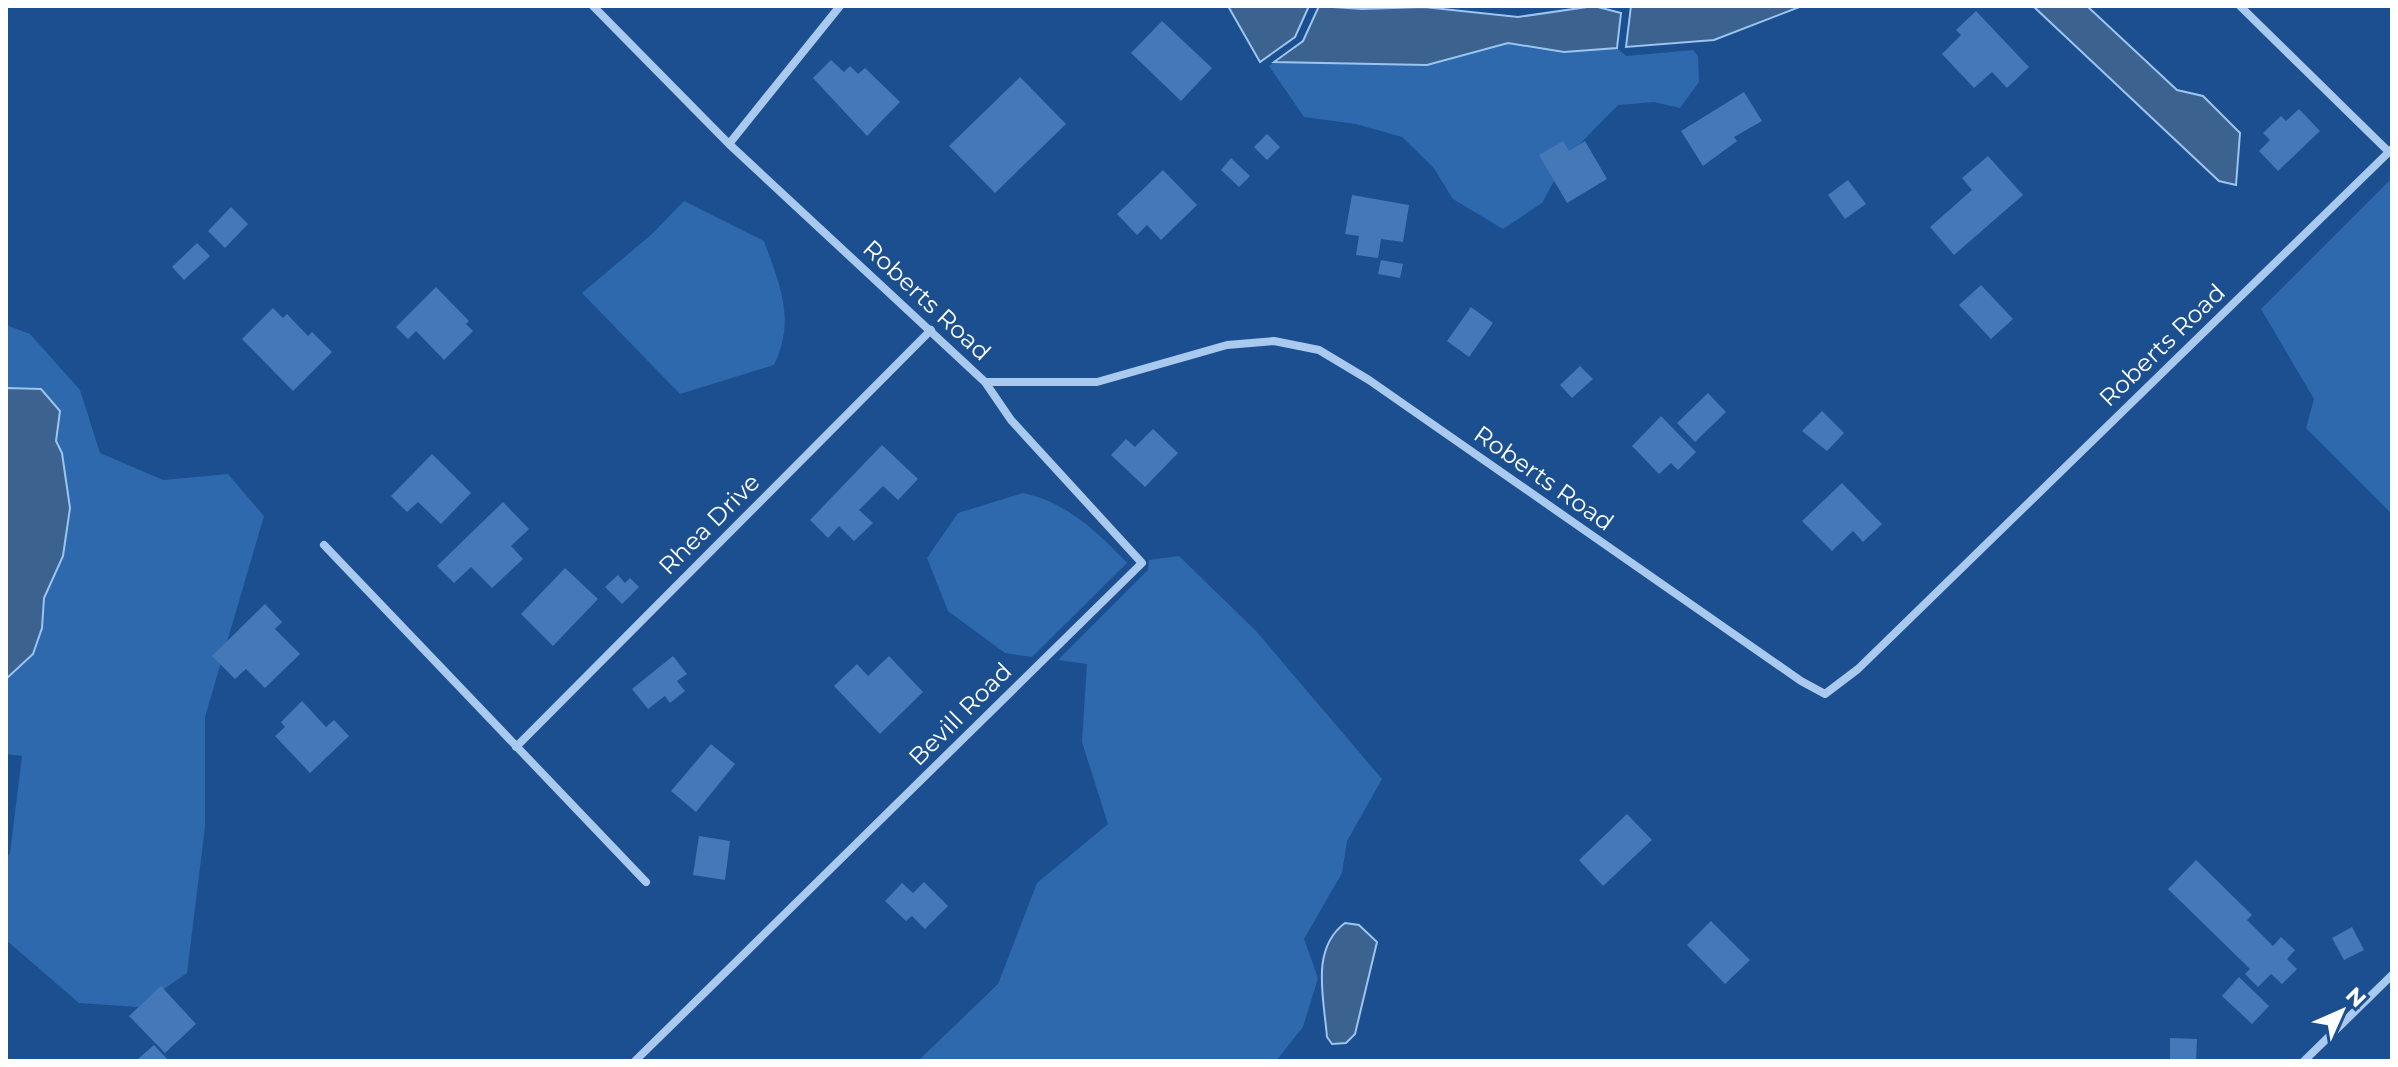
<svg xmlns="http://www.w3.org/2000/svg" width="2398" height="1067" font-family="Montserrat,sans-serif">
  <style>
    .green { fill: #2e69ad }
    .water { fill: #3c6290; stroke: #9cc4f0; stroke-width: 2 }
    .building { fill: #4478b7 }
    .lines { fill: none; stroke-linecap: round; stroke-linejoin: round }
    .street { stroke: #a9c9ee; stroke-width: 8 }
    .labels { text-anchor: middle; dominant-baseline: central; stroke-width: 6; stroke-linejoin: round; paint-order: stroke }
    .street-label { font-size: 24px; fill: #fff; stroke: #1b4f8f }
  </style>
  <rect width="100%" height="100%" fill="#1b4f8f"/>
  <path class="green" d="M 1508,42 L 1564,52 L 1617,48 L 1626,56 L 1693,50 L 1698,56 L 1699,82 L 1680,108 L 1654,102 L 1618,105 L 1567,157 L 1542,203 L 1503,229 L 1453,199 L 1433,167 L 1402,137 L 1356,124 L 1304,117 L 1269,66 L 1274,62 L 1427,65 Z
    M 2392,178 L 2392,514 L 2306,428 L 2314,399 L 2261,309 Z
    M 684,201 L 764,241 C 780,286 796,319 774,365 L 680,394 L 582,293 L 652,234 Z
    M 6,325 L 30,334 L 80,390 L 100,453 L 163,480 L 228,474 L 264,516 L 205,717 L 205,827 L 187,973 L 138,1007 L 79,1003 L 6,940 L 6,858 L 10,853 L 22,756 L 6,754 L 6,679 L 33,654 L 42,628 L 44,598 L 63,556 L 70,508 L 62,453 L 56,442 L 60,411 L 6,388 Z
    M 1023,493 C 1066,502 1098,532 1127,563 L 1032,657 L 1005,653 L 948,611 L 927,558 L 958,513 Z
    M 1179,556 L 1256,631 L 1382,779 L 1347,841 L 1342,873 L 1304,939 L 1318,978 L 1303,1027 L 1276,1061 L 918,1061 L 998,984 L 1037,883 L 1108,824 L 1082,742 L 1087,664 L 1058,660 L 1148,570 L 1149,560 Z"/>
  <path class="water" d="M 1228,6 L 1309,6 L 1295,37 L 1260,62 Z
    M 1319,6 L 1362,9 L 1424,7 L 1518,17 L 1594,6 L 1621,13 L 1617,48 L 1564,52 L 1508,43 L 1427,65 L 1274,62 L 1303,41 Z
    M 1631,6 L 1802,6 L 1714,40 L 1626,47 Z
    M 2033,6 L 2087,6 L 2177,90 L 2203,96 L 2240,133 L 2236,185 L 2219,181 Z
    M 6,388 L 41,389 L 60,411 L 56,441 L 62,453 L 70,508 L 63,556 L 44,598 L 42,628 L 33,654 L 6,679 Z
    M 1345,923 L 1359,925 L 1377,942 L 1355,1034 L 1346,1043 L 1332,1044 L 1327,1037 C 1324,998 1310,949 1345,923 Z"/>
  <path class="building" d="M 1976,11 L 2029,67 L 2007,88 L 1992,72 L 1974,88 L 1942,54 L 1961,35 L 1956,30 Z
    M 1162,21 L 1212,68 L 1181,101 L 1131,53 Z
    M 831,60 L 844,72 L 850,66 L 858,74 L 865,68 L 900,102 L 867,136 L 813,78 Z
    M 1020,77 L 1066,124 L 995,193 L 949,146 Z
    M 1744,92 L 1762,121 L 1734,137 L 1737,141 L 1703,166 L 1681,131 Z
    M 2299,109 L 2320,131 L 2278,171 L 2259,151 L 2270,140 L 2263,133 L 2281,116 L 2286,121 Z
    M 1267,134 L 1280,147 L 1267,160 L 1254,147 Z
    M 1563,141 L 1569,151 L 1585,141 L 1607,179 L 1567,203 L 1539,155 Z
    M 1988,156 L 2023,195 L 1954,255 L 1930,227 L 1972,190 L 1962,178 Z
    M 1231,158 L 1250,176 L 1239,187 L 1221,170 Z
    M 1163,170 L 1197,205 L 1161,240 L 1147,225 L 1137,235 L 1117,214 Z
    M 1848,180 L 1866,204 L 1845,219 L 1828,195 Z
    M 1352,195 L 1409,205 L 1403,242 L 1381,239 L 1378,258 L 1356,255 L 1359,236 L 1345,234 Z
    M 231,207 L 248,224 L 225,248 L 208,231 Z
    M 197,243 L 210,256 L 184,280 L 172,267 Z
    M 1381,260 L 1403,264 L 1400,278 L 1378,274 Z
    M 1981,285 L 2013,319 L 1991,339 L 1959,305 Z
    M 436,287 L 469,321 L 466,324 L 473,331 L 444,360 L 416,331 L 408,339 L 396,327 Z
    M 1471,307 L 1493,323 L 1469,357 L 1447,341 Z
    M 273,308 L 283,318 L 287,314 L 308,336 L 312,332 L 332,352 L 293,391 L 242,339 Z
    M 1580,366 L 1593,379 L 1572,398 L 1560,385 Z
    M 1708,393 L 1726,412 L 1695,442 L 1677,423 Z
    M 1822,411 L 1844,433 L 1827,451 L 1802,431 Z
    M 1661,416 L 1696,452 L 1678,470 L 1671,463 L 1659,474 L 1632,446 Z
    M 1153,429 L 1178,453 L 1145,487 L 1111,455 L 1126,439 L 1135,447 Z
    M 882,445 L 918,479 L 898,500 L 883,486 L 859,510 L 873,523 L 854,541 L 839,526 L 828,538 L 810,520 Z
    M 432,454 L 471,493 L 441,524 L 418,502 L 407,512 L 391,496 Z
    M 1842,483 L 1882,524 L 1863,542 L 1853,531 L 1832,551 L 1802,521 Z
    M 503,502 L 529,529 L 511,546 L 523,559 L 492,588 L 471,567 L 454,583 L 437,566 Z
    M 565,568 L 598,599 L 553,646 L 521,614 Z
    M 618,575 L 625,583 L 630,578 L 639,587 L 622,604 L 605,587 Z
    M 265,604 L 282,622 L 275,629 L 300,654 L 265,688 L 246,669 L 235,679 L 212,656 Z
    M 673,656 L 687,674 L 677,681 L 685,691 L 670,703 L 665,696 L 648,709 L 632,689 Z
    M 889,656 L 923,692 L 880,734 L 834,686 L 857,664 L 868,676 Z
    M 302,701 L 326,727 L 334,720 L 349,736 L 310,773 L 275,736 L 285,727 L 281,722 Z
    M 711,744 L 735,764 L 696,812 L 671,791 Z
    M 1627,814 L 1652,840 L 1603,886 L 1579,860 Z
    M 699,836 L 730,841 L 725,880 L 693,875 Z
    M 2196,860 L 2252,915 L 2247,920 L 2273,946 L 2281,937 L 2295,950 L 2287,959 L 2297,969 L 2282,984 L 2271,974 L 2258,987 L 2245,974 L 2250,969 L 2168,889 Z
    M 924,882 L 948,906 L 925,929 L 912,916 L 906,921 L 885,901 L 902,883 L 913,893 Z
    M 1711,921 L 1750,960 L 1725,984 L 1687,945 Z
    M 2352,927 L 2364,950 L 2344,960 L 2332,938 Z
    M 2239,977 L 2269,1006 L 2252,1024 L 2222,996 Z
    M 161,986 L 196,1024 L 165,1053 L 129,1016 Z
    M 2170,1038 L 2197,1039 L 2196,1061 L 2170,1061 Z
    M 154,1045 L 169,1061 L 138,1059 Z"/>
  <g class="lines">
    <path class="street" d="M 593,6 L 729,144 L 985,382 L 1097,382 L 1227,345 L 1274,341 L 1319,350 L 1369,380 L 1801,681 L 1825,694 L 1858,669 L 2392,149
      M 2240,6 L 2389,152
      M 729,144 L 840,6
      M 324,545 L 646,882
      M 516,747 L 931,330
      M 635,1061 L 1142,563 L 1011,420 L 985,382
      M 2304,1061 L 2392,975"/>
  </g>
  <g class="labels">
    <g class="street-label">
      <text transform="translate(927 300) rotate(43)">Roberts Road</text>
      <text transform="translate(2162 345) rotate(-44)">Roberts Road</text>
      <text transform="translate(1544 478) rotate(35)">Roberts Road</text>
      <text transform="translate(709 524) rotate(-45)">Rhea Drive</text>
      <text transform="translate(960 714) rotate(-45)">Bevill Road</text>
    </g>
  </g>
  <rect width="2398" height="1067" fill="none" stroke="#ffffff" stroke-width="16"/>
  <g transform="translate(2342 1011) rotate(45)" stroke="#1b4f8f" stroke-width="6" paint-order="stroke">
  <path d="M0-6L14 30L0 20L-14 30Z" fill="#ffffff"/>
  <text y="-12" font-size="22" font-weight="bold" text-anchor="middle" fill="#ffffff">N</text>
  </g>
</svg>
